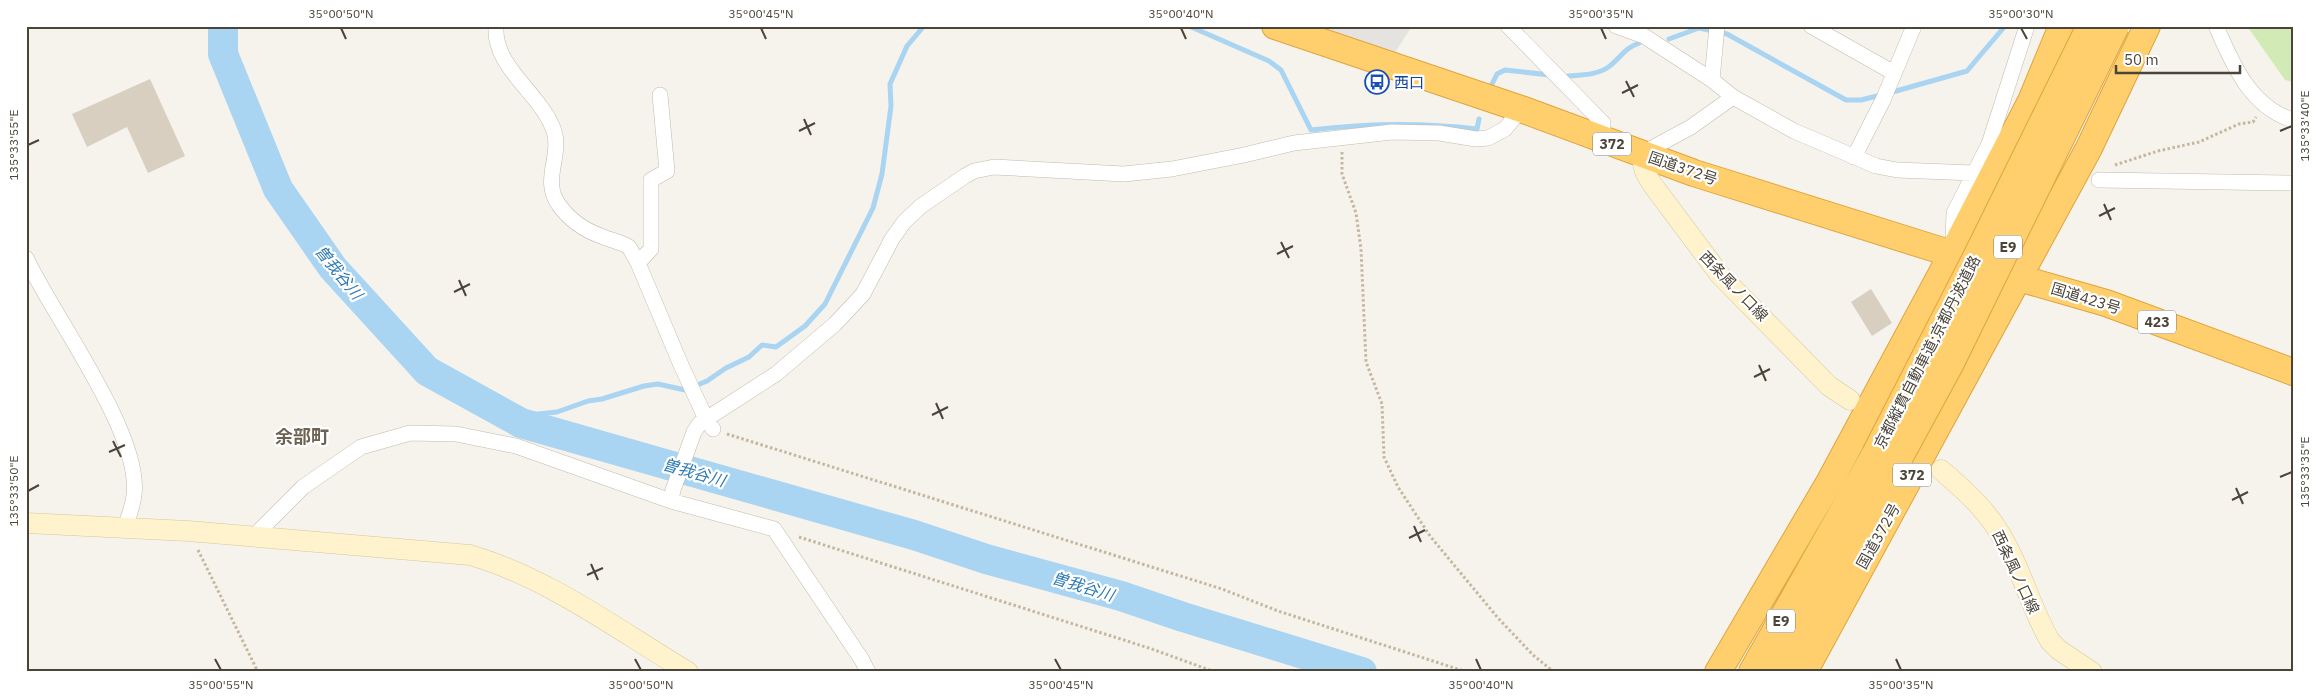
<svg xmlns="http://www.w3.org/2000/svg" width="2319" height="698" font-family="'IBM Plex Sans','Noto Sans JP',sans-serif">
  <style>
    .green { fill: #d2eab5 }
    .parking { fill: #e5e3e0 }
    .lines { fill: none; stroke-linecap: round; stroke-linejoin: round }
    .stream { stroke: #a9d4f2; stroke-width: 5 }
    .river { stroke: #a9d4f2; stroke-width: 30 }
    .building { fill: #d8cfc1 }
    .street-casing { stroke: #c2bbae; stroke-width: 16 }
    .secondary-casing { stroke: #d6c79b; stroke-width: 21 }
    .highway-casing { stroke: #e0a43c; stroke-width: 28 }
    .path { stroke: #c4b79f; stroke-width: 3; stroke-dasharray: 2.5 2.5; stroke-linecap: butt }
    .street { stroke: #fff; stroke-width: 15 }
    .secondary { stroke: #fff3cd; stroke-width: 20 }
    .highway { stroke: #ffcf6e; stroke-width: 26 }
    .highway-bridge-casing { stroke: #e0a43c; stroke-width: 28; stroke-linecap: butt }
    .highway-bridge { stroke: #ffcf6e; stroke-width: 26 }
    .ticks { fill: none; stroke: #4b4439; stroke-width: 2 }
    .labels { text-anchor: middle; dominant-baseline: central; stroke-width: 4.5; stroke-linejoin: round; paint-order: stroke }
    .shield { fill: #fff; stroke: #817c74; stroke-width: 1 }
    .shield-label { font-size: 14px; font-weight: bold; fill: #4b4439 }
    .transit-label { font-size: 15px; fill: #164399; stroke: #fff; text-anchor: start }
    .street-label { font-size: 15px; fill: #4b4439; stroke: #fff }
    .water-label { font-size: 16px; font-style: italic; fill: #2e7ab2; stroke: #fff }
    .quarter-label { font-size: 18px; font-weight: bold; fill: #6e6250; stroke: #fff }
    .neatline { fill: none; stroke: #4b4439; stroke-width: 2 }
    .ticks-label { font-size: 12px; text-anchor: middle; fill: #4b4439 }
  </style>
  <rect width="100%" height="100%" fill="#f6f3ec"/>
  <path class="green" d="M 2247,26 L 2293,26 L 2293,82 L 2285,80 Z"/>
  <path class="parking" d="M 1312,26 L 1412,26 L 1394,54 Z"/>
  <g class="lines">
    <path class="stream" d="M 1189,26 L 1269,61 L 1281,70 L 1311,130 C 1368,123 1419,122 1477,129 L 1479,119
      M 1669,39 L 1699,28 L 1727,34 L 1846,100 L 1861,100 L 1881,95
      M 1568,76 C 1581,75 1600,75 1611,65 C 1623,55 1624,49 1639,43
      M 1491,86 L 1497,74 L 1505,70 L 1550,75
      M 1889,93 L 1967,71 L 2005,26
      M 521,423 L 538,414 L 557,412 L 588,401 L 602,399 L 644,386 L 658,384 L 685,390 L 707,381 L 726,368 L 749,357 L 762,345 L 776,347 L 805,326 L 825,304 L 873,208 L 882,174 L 891,106 L 890,84 L 907,46 L 924,26"/>
    <path class="river" d="M 223,26 L 223,54 L 278,189 L 333,268 L 427,371 L 521,423 L 914,535 L 986,559 L 1121,596 L 1183,617 L 1362,672"/>
  </g>
  <path class="building" d="M 150,79 L 185,156 L 148,173 L 127,127 L 87,147 L 72,114 Z
    M 1871,289 L 1892,323 L 1872,336 L 1851,302 Z"/>
  <g class="lines">
    <g class="street-casing">
      <path id="street" d="M 496,26 C 493,68 541,93 554,131 C 562,156 541,181 559,205 C 569,219 584,230 601,236 C 610,240 621,242 629,247 L 638,263
        M 1508,26 L 1603,123 L 1603,141
        M 1616,26 L 1644,36 L 1712,80 L 1733,97 L 1794,131 L 1876,166 L 1897,170 L 1974,173
        M 1811,26 L 1894,73
        M 2216,26 C 2232,63 2250,107 2293,120
        M 1712,80 L 1717,26
        M 660,95 L 667,171 L 651,180 L 651,249 L 638,263 L 681,365 L 706,419 L 713,429
        M 1641,154 L 1691,127 L 1733,97
        M 1854,157 L 1883,100 L 1914,26
        M 2099,180 L 2293,183
        M 1953,240 L 1954,213 L 1989,144 L 2027,26
        M 26,258 C 53,316 142,434 134,495 C 133,506 128,518 125,528
        M 671,501 L 673,490 L 694,432 L 700,423 L 776,374 L 835,324 L 863,294 L 892,239 L 904,222 L 921,206 L 965,176 L 974,171 L 994,167 L 1124,174 L 1172,169 L 1244,155 L 1294,143 L 1392,132 L 1439,133 L 1476,139 L 1488,138 L 1505,129 L 1521,109
        M 254,536 L 303,487 L 361,447 L 410,433 L 456,434 L 516,446 L 671,501 L 774,529 L 862,660 L 868,672"/>
    </g>
    <g class="secondary-casing">
      <path id="secondary" d="M 1641,154 L 1645,172 L 1652,184 L 1720,275 L 1829,386 L 1850,400
        M 1941,470 C 1967,492 1990,513 2006,544 C 2023,575 2032,610 2050,641 L 2059,650 L 2092,672
        M 26,523 L 188,531 L 470,555 C 549,578 618,630 688,672"/>
    </g>
    <g class="highway-casing">
      <path id="highway" d="M 1275,26 L 1521,109 L 1694,173 L 1952,254 L 2019,278 L 2106,303 L 2293,372
        M 1718,672 L 1830,481 L 1952,254 L 2031,101 L 2062,26
        M 1752,672 L 1875,454
        M 1780,672 L 1895,466
        M 1804,672 L 2089,148 L 2147,26"/>
    </g>
    <path class="path" d="M 1342,152 L 1342,174 L 1356,213 L 1361,249 L 1366,362 L 1382,404 L 1384,457 L 1398,487 L 1430,536 L 1498,618 L 1533,655 L 1554,672
      M 2115,165 L 2158,151 L 2199,142 L 2239,124 L 2253,122 L 2256,117
      M 727,434 L 1222,589 L 1278,611 L 1467,672
      M 799,537 L 1149,648 L 1215,672
      M 198,550 L 258,672"/>
    <use href="#street" class="street"/>
    <use href="#secondary" class="secondary"/>
    <use href="#highway" class="highway"/>
    <g class="highway-bridge-casing">
      <path id="highway-bridge" d="M 1875,454 L 1977,255 L 2090,26
        M 1895,466 L 1951,363 L 2116,26"/>
    </g>
    <use href="#highway-bridge" class="highway-bridge"/>
  </g>
  <path class="ticks" d="M 341,28 L 346,39M 761,28 L 766,39M 1181,28 L 1186,39M 1601,28 L 1606,39M 2021,28 L 2027,39M 1626,81 L 1634,97M 1622,93 L 1638,85M 804,119 L 811,135M 799,131 L 815,123M 2280,131 L 2292,126M 28,145 L 39,140M 2104,204 L 2111,220M 2099,216 L 2115,208M 1281,242 L 1289,258M 1277,254 L 1293,246M 459,280 L 466,296M 454,292 L 470,284M 1759,365 L 1766,381M 1754,377 L 1770,369M 936,403 L 943,419M 932,415 L 948,407M 113,441 L 121,457M 109,452 L 125,445M 2280,477 L 2292,472M 2236,488 L 2243,504M 28,491 L 39,485M 2232,500 L 2248,492M 1414,526 L 1421,542M 1409,538 L 1425,530M 591,564 L 598,580M 587,575 L 603,568M 215,659 L 221,670M 635,659 L 641,670M 1055,659 L 1061,670M 1476,659 L 1481,670M 1896,659 L 1901,670"/>
  <defs>
    <g id="bus-ring" transform="scale(1.25)"><circle r="9.5" fill="#fff" stroke="#1a4fb4" stroke-width="1.5"/><path d="M-5-6H5V4H4V6H2V4H-2V6H-4V4H-5ZM-3.5-4V0h7V-4ZM-3.5 1.2v1.5H-2V1.2ZM2 1.2v1.5H3.5V1.2Z" fill="#1a4fb4"/></g>
  </defs>
  <g fill-rule="evenodd">
    <use href="#bus-ring" x="1377" y="82"/>
  </g>
  <g class="labels">
    <g class="shield">
      <rect x="1593" y="132.5" width="38" height="23" rx="4"/>
      <rect x="1994" y="235.5" width="28" height="23" rx="4"/>
      <rect x="2138" y="310.5" width="38" height="23" rx="4"/>
      <rect x="1893" y="463.5" width="38" height="23" rx="4"/>
      <rect x="1767" y="609.5" width="28" height="23" rx="4"/>
    </g>
    <g class="shield-label">
      <text x="1612" y="144">372</text>
      <text x="2008" y="247">E9</text>
      <text x="2157" y="322">423</text>
      <text x="1912" y="475">372</text>
      <text x="1781" y="621">E9</text>
    </g>
    <g class="transit-label">
      <text x="1394" y="82">西口</text>
    </g>
    <g class="street-label">
      <text transform="translate(1683 168) rotate(19)">国道372号</text>
      <text transform="translate(1734 286) rotate(46)">西条風ノ口線</text>
      <text transform="translate(2086 298) rotate(17)">国道423号</text>
      <text transform="translate(1927 352) rotate(-63)">京都縦貫自動車道;京都丹波道路</text>
      <text transform="translate(1878 536) rotate(-61)">国道372号</text>
      <text transform="translate(2016 572) rotate(65)">西条風ノ口線</text>
    </g>
    <g class="water-label">
      <text transform="translate(339 272) rotate(51)">曽我谷川</text>
      <text transform="translate(694 472) rotate(16)">曽我谷川</text>
      <text transform="translate(1083 586) rotate(17)">曽我谷川</text>
    </g>
    <g class="quarter-label">
      <text x="302" y="436">余部町</text>
    </g>
  </g>
  <rect width="2319" height="698" fill="none" stroke="#ffffff" stroke-width="55"/>
  <path d="M2116 65v8h124v-8" fill="none" stroke="#4b4439" stroke-width="2.5"/>
  <text x="2124" y="65" font-size="15" fill="#4b4439" stroke="#ffffff" stroke-width="4" paint-order="stroke">50 m</text>
  <rect x="28" y="28" width="2264" height="642" class="neatline"/>
  <g class="ticks-label">
    <text x="341" y="18">35°00'50"N</text>
    <text x="761" y="18">35°00'45"N</text>
    <text x="1181" y="18">35°00'40"N</text>
    <text x="1601" y="18">35°00'35"N</text>
    <text x="2021" y="18">35°00'30"N</text>
    <text transform="translate(2305 126) rotate(-90)" y="4">135°33'40"E</text>
    <text transform="translate(14 145) rotate(-90)" y="4">135°33'55"E</text>
    <text transform="translate(2305 472) rotate(-90)" y="4">135°33'35"E</text>
    <text transform="translate(14 491) rotate(-90)" y="4">135°33'50"E</text>
    <text x="221" y="689">35°00'55"N</text>
    <text x="641" y="689">35°00'50"N</text>
    <text x="1061" y="689">35°00'45"N</text>
    <text x="1481" y="689">35°00'40"N</text>
    <text x="1901" y="689">35°00'35"N</text>
  </g>
</svg>
